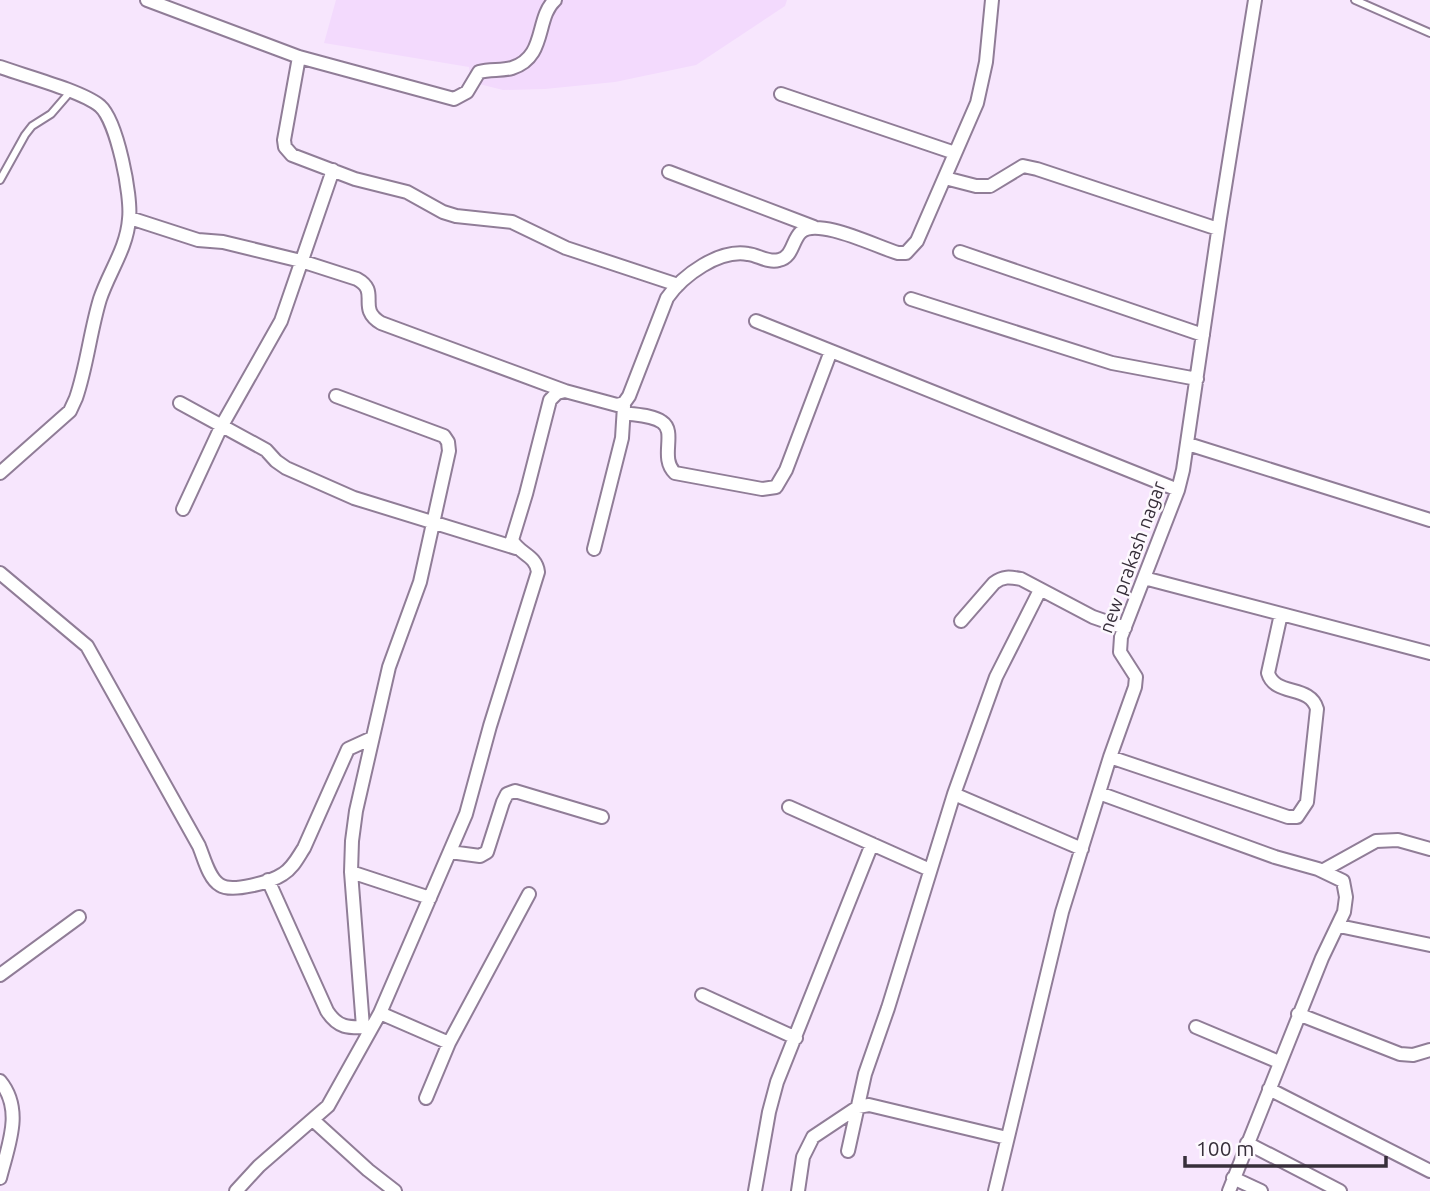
<svg xmlns="http://www.w3.org/2000/svg" width="1430" height="1191" font-family="Ubuntu,sans-serif">
  <style>
    .built { fill: #f3dafd }
    .lines { fill: none; stroke-linecap: round; stroke-linejoin: round }
    .lane-casing { stroke: #907d97; stroke-width: 10 }
    .street-casing { stroke: #907d97; stroke-width: 16 }
    .lane { stroke: #fff; stroke-width: 6 }
    .street { stroke: #fff; stroke-width: 12 }
    .labels { text-anchor: middle; dominant-baseline: central; stroke-width: 5; stroke-linejoin: round; paint-order: stroke }
    .street-label { font-size: 19px; fill: #372f3a; stroke: #fdf9fe }
  </style>
  <rect width="100%" height="100%" fill="#f7e6fd"/>
  <path class="built" d="M 336,0 L 787,0 L 785,6 L 696,65 L 615,82 L 545,89 L 503,90 L 471,82 L 469,67 L 324,43 Z"/>
  <g class="lines">
    <g class="lane-casing">
      <path id="lane" d="M 1355,0 L 1430,33
        M 0,180 L 25,135 L 32,126 L 51,114 L 70,92"/>
    </g>
    <g class="street-casing">
      <path id="street" d="M 147,0 L 299,57 L 454,99 L 467,92 L 479,72 C 490,69 502,71 512,68 C 547,57 535,18 555,0
        M 299,57 L 284,140 L 285,147 L 292,155 L 355,179 L 407,192 L 443,212 L 456,216 L 512,222 L 566,248 L 678,285
        M 0,67 C 25,76 82,91 100,106 C 117,121 132,196 129,219 C 127,248 109,272 100,299 C 90,332 87,366 76,398 L 70,411 L 0,473
        M 781,94 L 955,153
        M 669,172 L 814,227
        M 945,178 L 976,186 L 990,186 L 1023,166 L 1037,169 L 1218,229
        M 130,218 L 198,240 L 223,242 L 301,261 L 357,279 C 381,292 356,308 381,323 L 565,391
        M 960,252 L 1203,335
        M 911,299 L 1112,363 L 1197,379
        M 756,321 L 1178,490
        M 336,396 L 444,436 L 448,442 L 449,451 L 420,582 L 389,667 L 356,811 L 352,841 L 351,872 L 363,1027
        M 180,403 L 266,450 L 276,461 L 286,468 L 354,498 L 516,548
        M 624,413 C 635,415 652,415 662,422 C 677,432 659,458 675,473 L 762,489 L 776,487 L 786,470 L 831,351
        M 1188,444 L 1430,520
        M 183,509 L 221,427 L 281,321 L 333,170
        M 594,549 L 622,438 L 624,406
        M 0,573 L 87,646 L 199,846 C 204,858 209,879 220,885 C 232,893 271,882 283,874 C 293,868 298,857 304,848 L 348,749 L 372,738
        M 1144,578 L 1430,653
        M 961,621 L 994,583 C 1003,576 1010,577 1021,579 L 1093,617 L 1125,628
        M 1110,757 L 1288,817 L 1297,817 L 1307,802 L 1317,709 C 1310,684 1275,697 1268,673 L 1281,614
        M 1099,793 L 1275,857 L 1318,869 L 1343,881 L 1346,897 L 1344,912 L 1322,958 L 1229,1191
        M 954,794 L 1082,849
        M 789,807 L 930,870
        M 450,852 L 480,856 L 487,852 L 503,802 L 507,794 L 515,791 L 602,817
        M 1322,871 L 1376,841 L 1398,840 L 1430,849
        M 351,872 L 430,898
        M 268,880 L 327,1011 C 338,1028 348,1028 368,1027
        M 1339,926 L 1430,945
        M 0,975 L 79,917
        M 702,995 L 796,1038
        M 380,1013 L 449,1043
        M 1298,1014 L 1400,1054 L 1413,1055 L 1430,1050
        M 1196,1027 L 1279,1062
        M 0,1081 C 24,1110 8,1146 0,1178
        M 1269,1089 L 1430,1171
        M 426,1098 L 449,1043 L 529,894
        M 313,1120 L 368,1170 L 395,1191
        M 1247,1143 L 1340,1191
        M 848,1151 L 865,1074 L 888,1008 L 954,794 L 996,677 L 1040,590
        M 1233,1178 L 1261,1191
        M 236,1191 L 259,1166 L 328,1106 L 380,1013 L 466,814 L 490,726 L 538,572 C 536,555 519,554 512,540 L 526,494 L 550,400 L 557,393 L 565,391 L 617,405 L 624,403 L 629,396 L 667,298 C 683,275 719,249 748,254 C 758,255 768,263 779,260 C 793,257 792,240 801,232 C 818,217 877,247 898,253 L 906,253 L 917,241 L 977,103 L 986,62 L 992,0
        M 755,1191 L 769,1112 L 777,1082 L 872,844
        M 798,1191 L 803,1157 L 813,1137 L 858,1107 L 869,1105 L 1007,1138
        M 995,1191 L 1062,912 L 1110,757 L 1135,687 L 1136,677 L 1120,652 L 1121,637 L 1178,490 L 1183,470 L 1220,218 L 1255,0"/>
    </g>
    <use href="#lane" class="lane"/>
    <use href="#street" class="street"/>
  </g>
  <g class="labels">
    <g class="street-label">
      <text transform="translate(1132 557) rotate(-70)">new prakash nagar</text>
    </g>
  </g>
  <path d="M1185 1156v10h201v-10" fill="none" stroke="#372f3a" stroke-width="3.5"/>
  <text x="1196" y="1156" font-size="21" fill="#372f3a" stroke="#fdf9fe" stroke-width="5" paint-order="stroke">100 m</text>
</svg>
